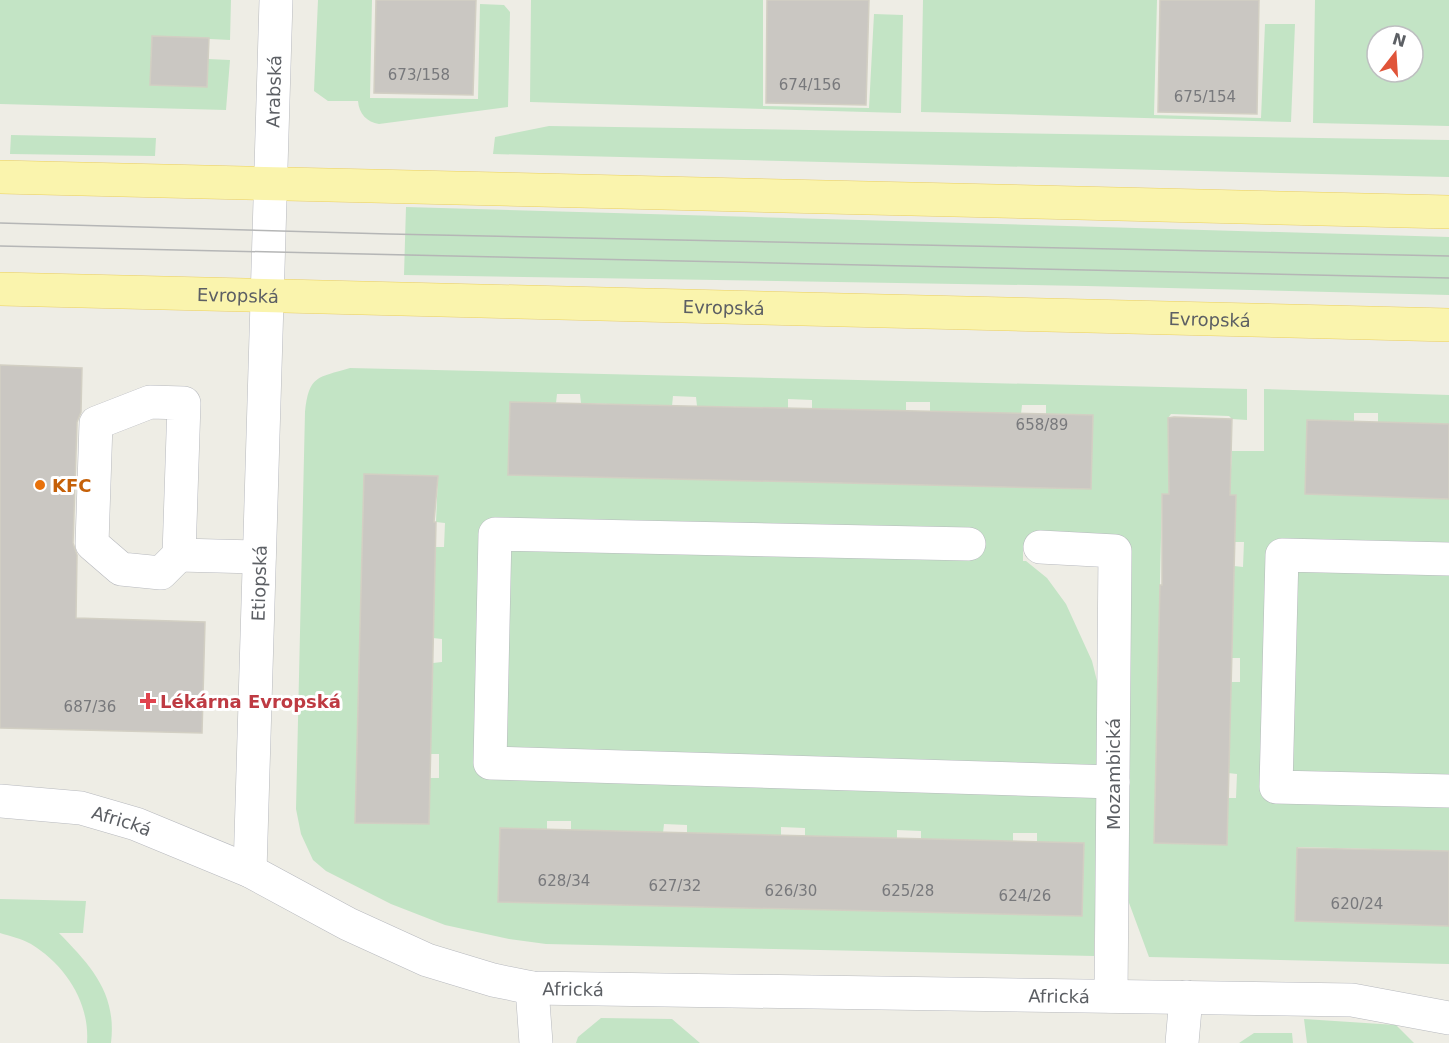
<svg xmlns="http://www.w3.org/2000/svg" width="1449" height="1043" font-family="'DejaVu Sans',sans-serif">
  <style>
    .green { fill: #c3e4c5; fill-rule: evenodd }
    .building { fill: #cac7c2; stroke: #d2cfc3; stroke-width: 1.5 }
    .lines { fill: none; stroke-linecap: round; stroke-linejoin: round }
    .minor-casing { stroke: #b7b9be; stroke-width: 34 }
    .major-casing { stroke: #eacf62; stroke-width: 34 }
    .minor { stroke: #fff; stroke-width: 33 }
    .major { stroke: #faf4ad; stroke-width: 33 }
    .tram { stroke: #b5b6b6; stroke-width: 1.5 }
    .food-dot { fill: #e8710a; stroke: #fff; stroke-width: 2 }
    .health-dot { fill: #e0444e; stroke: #fff; stroke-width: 2 }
    .labels { text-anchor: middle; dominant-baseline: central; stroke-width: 6; stroke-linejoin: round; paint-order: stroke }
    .number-label { font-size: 15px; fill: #78797c }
    .street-label { font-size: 18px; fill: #5c5f64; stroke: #fff }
    .food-label { font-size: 18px; font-weight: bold; fill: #c56008; stroke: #fff; text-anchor: start }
    .health-label { font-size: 18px; font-weight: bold; fill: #be3a42; stroke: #fff; text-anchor: start }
  </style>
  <rect width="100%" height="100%" fill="#eeede5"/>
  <path class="green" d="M 0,0 L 231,0 L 230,40 L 152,36 L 151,85 L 207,87 L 208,59 L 230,60 L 226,110 L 0,104 Z
    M 318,0 L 372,0 L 370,98 L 478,99 L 480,4 L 504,5 L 510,12 L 508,107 L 379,124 C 367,122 359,114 358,101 L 328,101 L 314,91 Z
    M 531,0 L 763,0 L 763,106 L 869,108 L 874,14 L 903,15 L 901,113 L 530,102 Z
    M 923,0 L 1157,0 L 1154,115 L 1261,118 L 1265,24 L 1295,24 L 1291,122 L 921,112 Z
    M 1315,0 L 1449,0 L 1449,126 L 1313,123 ZM 1377,36 L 1413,36 L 1413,72 L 1377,72 Z
    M 549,126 L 1449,140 L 1449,177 L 493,154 L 495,137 Z
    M 11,135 L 156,138 L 155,156 L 10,154 Z
    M 406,207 L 1449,237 L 1449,295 L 1086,286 L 404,275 Z
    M 350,368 L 1247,389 L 1247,420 L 1232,419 L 1229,416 L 1171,414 L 1168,418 L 1168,440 L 1231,469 L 1232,451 L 1264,451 L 1264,389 L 1449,395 L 1449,424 L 1378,423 L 1378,413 L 1354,413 L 1354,422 L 1308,421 L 1306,494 L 1449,499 L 1449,851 L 1298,847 L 1295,921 L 1449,926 L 1449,964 L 1149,957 L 1125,892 L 1127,551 L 1023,547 L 1023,561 L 1026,561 L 1047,578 L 1066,604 L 1092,661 L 1097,681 L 1099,771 L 1094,956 L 546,944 L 509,939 L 445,925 L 391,904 L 326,871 L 313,860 L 301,834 L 296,809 L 305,412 C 309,375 317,378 350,368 ZM 557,394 L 580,394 L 581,403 L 672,406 L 673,396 L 696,397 L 697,406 L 788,408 L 788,399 L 812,400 L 812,409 L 906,411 L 906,402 L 930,402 L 930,412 L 1021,414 L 1022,405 L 1046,405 L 1046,414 L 1093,415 L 1091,489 L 508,475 L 510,402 L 556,403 ZM 364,474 L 438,476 L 436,522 L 445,523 L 444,547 L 435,547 L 433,638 L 442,639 L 442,662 L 433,663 L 430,754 L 439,754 L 439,778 L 430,778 L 429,824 L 355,823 ZM 1162,494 L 1236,496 L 1234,542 L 1244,542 L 1243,567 L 1234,566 L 1232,658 L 1240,658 L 1240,682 L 1231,682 L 1228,773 L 1237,774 L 1236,798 L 1228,798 L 1227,845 L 1154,843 ZM 547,821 L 571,821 L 571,831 L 663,833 L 664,824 L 687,825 L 687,833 L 781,836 L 781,827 L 805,828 L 805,836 L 897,839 L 897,830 L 921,831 L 921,840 L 1013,842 L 1013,833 L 1037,833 L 1037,842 L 1084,843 L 1082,916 L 547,830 Z
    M 0,899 L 86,901 L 83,933 L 59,933 C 91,966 117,993 111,1043 L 87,1043 C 90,1002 65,965 31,944 C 22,939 10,936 0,933 Z
    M 601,1018 L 672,1019 L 700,1043 L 576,1043 L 578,1037 Z
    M 1304,1019 L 1396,1025 L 1414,1043 L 1307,1043 Z
    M 1254,1033 L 1292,1033 L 1293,1043 L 1239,1043 Z"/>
  <path class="building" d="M 376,0 L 476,0 L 473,95 L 374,93 Z
    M 767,0 L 869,0 L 866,105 L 766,103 Z
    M 1160,0 L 1259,0 L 1257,114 L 1158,112 Z
    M 152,36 L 209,38 L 207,87 L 150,85 Z
    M 0,365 L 82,368 L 81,412 L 77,422 L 73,543 L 77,555 L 76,618 L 205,622 L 202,733 L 0,728 Z
    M 510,402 L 1093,415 L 1091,489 L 508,475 Z
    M 1174,417 L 1232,419 L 1230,495 L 1236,495 L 1227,845 L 1154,843 L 1160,585 L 1162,585 L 1162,494 L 1169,494 L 1168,418 Z
    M 1307,420 L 1449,424 L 1449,499 L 1305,494 Z
    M 364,474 L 438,476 L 434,522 L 436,522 L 429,824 L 355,823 Z
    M 500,828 L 1084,843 L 1082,916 L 498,902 Z
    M 1297,848 L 1449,851 L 1449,926 L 1295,921 Z"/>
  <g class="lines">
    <g class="minor-casing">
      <g id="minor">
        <path d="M 150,402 L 184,403 L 179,555 L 161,573 L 121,569 L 92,544 L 96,423 Z"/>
        <path d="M 969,544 L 495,534 L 490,763 L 1113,782"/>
        <path d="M 1040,547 L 1115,551 L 1111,996"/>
        <path d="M 179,555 L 259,557"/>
        <path d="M 1449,559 L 1282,555 L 1276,787 L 1449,791"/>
        <path id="s1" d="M 0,801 L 81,808 L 136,824 L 250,871 L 348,924 L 427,960 L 493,980 L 532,988 L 1352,1000 L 1449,1018"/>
        <path id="s2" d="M 250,871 L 276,0"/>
        <path d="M 532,988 L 536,1043"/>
        <path d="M 1182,1043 L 1186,997"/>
      </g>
    </g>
    <g class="major-casing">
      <g id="major">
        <path d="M 0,177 L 1449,212"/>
        <path id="s3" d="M 0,289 L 1449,325"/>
      </g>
    </g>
    <use href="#minor" class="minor"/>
    <use href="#major" class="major"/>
    <path class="tram" d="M 0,223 L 389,234 L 1449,256
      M 0,246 L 1449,278"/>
  </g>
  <circle class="food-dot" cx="40" cy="485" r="6"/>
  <path class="health-dot" d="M145 692h6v6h6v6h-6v6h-6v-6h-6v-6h6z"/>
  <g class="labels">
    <g class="number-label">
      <text x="419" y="75">673/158</text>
      <text x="810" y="85">674/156</text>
      <text x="1205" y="97">675/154</text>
      <text x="1042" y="425">658/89</text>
      <text x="90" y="707">687/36</text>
      <text x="564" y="881">628/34</text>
      <text x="675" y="886">627/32</text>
      <text x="791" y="891">626/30</text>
      <text x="908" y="891">625/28</text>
      <text x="1025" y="896">624/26</text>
      <text x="1357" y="904">620/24</text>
    </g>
    <g class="street-label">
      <text stroke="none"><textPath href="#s2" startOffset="780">Arabská</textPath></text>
      <text stroke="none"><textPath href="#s3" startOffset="238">Evropská</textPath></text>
      <text stroke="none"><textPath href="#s3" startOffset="724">Evropská</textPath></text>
      <text stroke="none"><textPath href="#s3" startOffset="1210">Evropská</textPath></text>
      <text stroke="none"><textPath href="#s2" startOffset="288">Etiopská</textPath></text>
      <text transform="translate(1113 774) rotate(-90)">Mozambická</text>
      <text stroke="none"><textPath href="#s1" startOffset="124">Africká</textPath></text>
      <text stroke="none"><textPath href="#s1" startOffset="610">Africká</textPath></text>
      <text stroke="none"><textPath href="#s1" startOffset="1096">Africká</textPath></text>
    </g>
    <g class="food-label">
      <text x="52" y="485">KFC</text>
    </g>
    <g class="health-label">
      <text x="160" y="701">Lékárna Evropská</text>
    </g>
  </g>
  <g transform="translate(1395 54) rotate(17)"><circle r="28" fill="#ffffff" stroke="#bebfc1" stroke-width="1.5"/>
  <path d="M0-4.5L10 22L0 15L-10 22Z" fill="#e05439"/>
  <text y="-9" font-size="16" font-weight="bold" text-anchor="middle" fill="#5c5f64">N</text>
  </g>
</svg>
